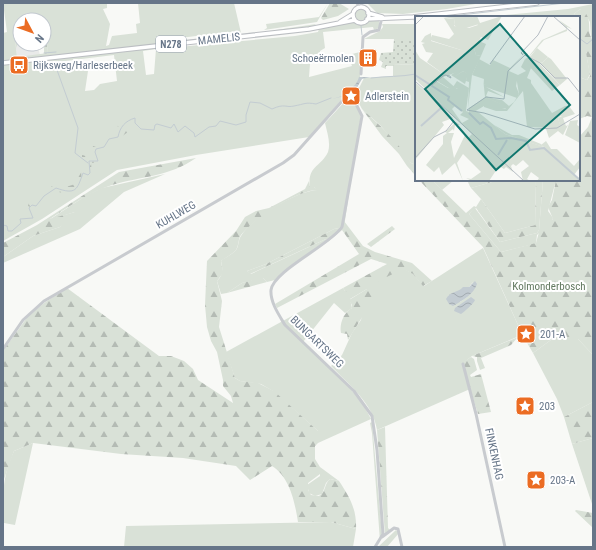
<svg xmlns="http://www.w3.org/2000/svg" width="596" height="550" font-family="'Roboto Condensed',sans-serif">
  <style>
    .built { fill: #e9eae9 }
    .grass { fill: #d9e1d7; fill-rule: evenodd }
    .forest { fill: url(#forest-firs) }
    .garden { fill: url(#garden-dots) }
    .water { fill: url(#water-waves) }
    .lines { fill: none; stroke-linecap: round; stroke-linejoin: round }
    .stream { stroke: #c3ccd2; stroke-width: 1 }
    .major-casing { stroke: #bbbec2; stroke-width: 5.5 }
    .minor { stroke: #c8cbcf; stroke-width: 3 }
    .major { stroke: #fff; stroke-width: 3.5 }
    .labels { text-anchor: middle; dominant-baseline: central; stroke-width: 4; stroke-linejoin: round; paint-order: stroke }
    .shield { fill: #fff; stroke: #949eac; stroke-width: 1 }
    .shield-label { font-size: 10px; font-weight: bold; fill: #667588 }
    .street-label { font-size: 11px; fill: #667588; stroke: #fff }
    .poi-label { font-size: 11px; fill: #667588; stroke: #fff; text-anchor: start }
    .park-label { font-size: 11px; fill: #637a61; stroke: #fff }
    .inset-river { fill: none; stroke: #c3ccd2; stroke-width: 2 }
    .inset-road { fill: none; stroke: #b5bcc3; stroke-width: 1 }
    .view { fill: #0f766e; fill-opacity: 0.15; stroke: #0f766e; stroke-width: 2 }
    .inset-edge { fill: none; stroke: #667588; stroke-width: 2 }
  </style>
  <defs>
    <pattern id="forest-firs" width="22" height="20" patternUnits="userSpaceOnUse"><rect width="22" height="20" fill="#d9e1d7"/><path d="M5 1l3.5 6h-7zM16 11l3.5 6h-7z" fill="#b4bbb4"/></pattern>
    <pattern id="garden-dots" width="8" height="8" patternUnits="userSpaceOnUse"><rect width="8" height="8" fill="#d9e1d7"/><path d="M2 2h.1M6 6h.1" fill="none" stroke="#b4bbb4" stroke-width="1.8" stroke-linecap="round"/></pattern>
    <pattern id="water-waves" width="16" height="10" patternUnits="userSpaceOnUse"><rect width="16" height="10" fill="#c3ccd2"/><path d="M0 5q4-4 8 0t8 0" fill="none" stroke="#a2aab0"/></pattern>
  </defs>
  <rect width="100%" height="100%" fill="#f8f9f6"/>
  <path class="built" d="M 20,29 L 20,44 L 37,44 L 40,55 L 17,57 L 14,30 Z"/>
  <path class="grass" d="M 3,3 L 107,3 L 107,8 L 103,9 L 110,24 L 106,46 L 109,45 L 112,36 L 137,33 L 136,24 L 140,23 L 138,3 L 234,3 L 241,33 L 228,32 L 156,41 L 157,49 L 295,36 L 318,32 L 319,29 L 351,22 L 360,24 L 371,20 L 379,19 L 379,28 L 374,30 L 373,27 L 323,32 L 325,48 L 320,51 L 320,53 L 313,55 L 314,62 L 310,64 L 309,77 L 352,66 L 348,55 L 360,52 L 360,77 L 362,78 L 354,93 L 343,98 L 309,137 L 196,155 L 117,170 L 42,219 L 3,241 L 3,33 L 7,32 ZM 20,20 L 44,20 L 48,53 L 17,57 L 14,30 L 20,29 ZM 156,49 L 154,74 L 146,75 L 143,51 ZM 114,55 L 117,81 L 100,84 L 94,90 L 85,91 L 88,71 L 84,67 L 58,70 L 57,62 Z
    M 328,3 L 317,22 L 264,30 L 267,28 L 266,24 L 319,17 Z
    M 367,3 L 481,3 L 447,9 L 403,14 L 377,13 Z
    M 593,4 L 593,39 L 591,37 L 590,22 L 586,15 L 580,9 L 574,14 L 575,17 L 485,17 L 568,9 Z
    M355.5 15a5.5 5.5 0 1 1 11 0a5.5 5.5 0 1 1-11 0Z
    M 316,24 L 312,27 L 269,31 Z
    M 382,24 L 416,24 L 416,45 L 414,39 L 364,39 L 380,31 L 383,27 Z
    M 579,26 L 581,37 L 590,43 L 593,43 L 593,57 L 588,51 L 586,53 L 590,74 L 587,80 L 579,77 Z
    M 393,64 L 416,65 L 416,165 L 411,163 L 381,126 L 362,109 L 355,96 L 364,78 L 393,76 Z
    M 347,99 L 354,102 L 361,115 L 344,227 L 334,229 L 266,264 L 247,271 L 251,274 L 326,239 L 329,241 L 298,261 L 275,280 L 267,282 L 263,278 L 242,283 L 227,293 L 221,294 L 217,281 C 223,275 223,270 221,261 C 225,257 232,255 236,250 C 239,246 238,240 241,236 C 251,218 297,191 317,190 L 314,187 L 310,187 C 307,166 321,167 328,152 C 331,143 327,132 325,123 Z
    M 165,174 L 124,192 L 80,229 L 3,263 L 3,257 L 33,236 L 60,227 L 75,212 L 49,220 L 87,195 L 102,188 Z
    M 432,180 L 454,180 L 442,190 Z
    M 499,180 L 536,180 L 535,225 L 505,233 L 481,199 L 471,188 Z
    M 543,180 L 556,180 L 548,211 L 553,218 L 552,221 L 537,235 L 536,243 L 534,244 L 501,252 L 469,214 L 475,208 L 500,242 L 537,233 L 539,230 Z
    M 483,248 L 523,336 L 517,337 L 472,356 L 463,363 L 470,389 L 377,430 C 373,403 349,385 331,366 L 342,355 L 352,333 L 361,320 L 367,289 L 350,299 L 352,308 L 345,313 L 334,303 L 303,342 C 327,366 357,389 371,419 L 318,443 L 318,431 L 273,391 L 261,384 L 240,381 L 235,378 L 226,352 L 343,288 L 345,291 L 403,268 L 413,274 L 424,286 ZM 473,282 L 467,297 L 460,302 L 448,296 L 465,288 L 469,287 Z
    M 555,337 L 578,339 L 593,355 L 593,402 L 564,417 L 557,399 L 533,353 Z
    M 372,422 L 382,534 L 380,541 L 372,433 L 370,423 Z
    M 593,438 L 593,507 L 572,444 Z
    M 33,443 L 15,525 L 4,523 L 3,527 C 3,498 1,479 14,451 Z
    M 320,467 L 339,481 L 330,479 L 326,483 L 322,494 L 315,496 L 309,493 L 307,485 L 320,476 Z
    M 331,522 L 356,529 L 353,547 L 124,547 L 126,526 Z
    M 396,530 L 399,533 L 387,547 L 378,547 Z"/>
  <path class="forest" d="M 330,3 L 339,3 L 349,9 L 338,16 L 323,20 L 321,18 Z
    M 580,9 C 592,15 588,25 590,35 C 592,40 593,38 593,43 L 586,43 L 581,40 L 579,17 L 575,17 L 574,14 Z
    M 20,29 L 20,38 L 16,48 L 14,30 Z
    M 588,50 L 593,57 L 593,355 L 578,339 L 566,351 L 555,337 L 533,353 L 523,336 L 483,247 L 419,180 L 432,180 L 466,213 L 474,206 L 476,207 L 481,199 L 505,233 L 535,225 L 536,180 L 543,180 L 539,230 L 537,233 L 500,242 L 476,208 L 469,214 L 501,252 L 536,243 L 539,232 L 553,219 L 548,207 L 552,200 L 556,180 L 579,180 L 579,137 L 588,127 L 592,117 L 587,116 L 579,119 L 579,77 L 587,80 L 590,76 L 586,53 Z
    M 362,109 C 380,125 399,143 411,163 L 416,165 L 416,176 L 407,166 L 399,154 L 382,136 Z
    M 120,116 L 129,123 L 131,117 L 138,117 L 147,122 L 137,119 L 126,127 L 128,132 L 118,139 L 108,141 L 106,147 L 96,151 L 100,162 L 91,163 L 92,175 L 89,176 L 88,166 L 82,165 L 82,155 L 91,157 L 93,146 L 99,148 L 106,138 L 117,133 L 118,125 L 121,124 Z
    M 196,158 C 169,177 142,176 112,185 C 89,192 70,206 50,219 L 75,212 L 78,215 L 60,227 L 33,236 L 3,257 L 3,243 L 37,225 L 119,172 Z
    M 78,170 L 81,172 L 82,182 L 79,188 L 66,194 L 59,192 L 60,189 L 75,184 L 76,175 Z
    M 467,180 L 499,180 L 471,188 Z
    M 309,181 L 310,187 L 314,187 L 318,190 C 299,189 252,220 241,235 C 238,239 239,245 236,250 C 233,254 226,257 221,261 L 223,273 L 217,281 L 222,301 L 219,327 L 235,378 L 240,381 L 258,383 L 274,391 L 318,431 L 318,443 L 315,446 L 315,459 L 320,467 L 320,474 L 308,483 L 308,490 L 311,495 L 319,496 C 326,492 324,484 330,479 L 339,481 C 349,496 357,509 356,529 L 331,522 L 298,522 C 295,503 290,477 272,466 L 250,480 L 236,466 L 183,458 L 121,454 L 33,443 L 14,451 L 3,482 L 3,351 L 28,316 L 44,303 L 67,288 L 159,356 L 171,356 L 184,361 L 193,369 L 198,380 L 233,403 L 231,396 L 223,386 L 223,380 L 217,352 L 211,341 L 207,327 L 205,305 L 207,261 L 236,231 L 245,217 L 256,211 L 269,208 L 305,189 Z
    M 53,185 L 59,185 L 56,191 L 36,209 L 28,206 L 29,203 L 36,203 Z
    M 344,221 L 363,246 L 375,252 L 412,263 L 432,281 L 423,286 L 413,274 L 403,269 L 354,293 L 345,291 L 343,288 L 387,264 L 371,259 L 277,308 L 275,304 L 359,254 L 342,230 L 329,241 L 326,239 L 250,274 L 247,271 L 266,264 L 334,229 L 344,227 Z
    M 392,226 L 395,229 L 371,247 L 367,244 Z
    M 259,278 L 263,278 L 267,282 L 227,293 L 242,283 Z
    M 367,289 L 370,290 L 374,298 L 348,340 L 347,334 L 341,333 C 339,324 344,312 352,308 L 352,305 L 349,300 Z
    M 518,337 L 511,345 L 481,358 L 485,368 L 480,370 L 477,361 L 477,357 L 472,356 Z
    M 471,357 L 474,359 L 477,370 L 470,375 L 471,377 L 481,374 L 491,412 L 478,414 L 462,363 Z
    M 593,402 L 593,438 L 572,444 L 564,417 Z
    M 385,427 L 388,528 L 390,530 L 385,535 L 377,430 Z
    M 576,510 L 593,513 L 593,528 L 575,511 Z"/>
  <path class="garden" d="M 44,26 L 46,26 L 48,53 L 44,54 Z
    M 394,39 L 415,39 L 416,65 L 394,64 L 393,66 L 386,66 L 386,69 L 381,67 L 383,62 L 379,60 L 381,53 L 393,52 Z"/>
  <path class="water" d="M 359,77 L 371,77 L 362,79 L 353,94 L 349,92 L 344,96 L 332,99 L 342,96 C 347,88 355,90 359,77 Z
    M 475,281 L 477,284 C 474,294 462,301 453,306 L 449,304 L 446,299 C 450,291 458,293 463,287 L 469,287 Z
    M 471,297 L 475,300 C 474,303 464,312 461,314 L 454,311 L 455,308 Z"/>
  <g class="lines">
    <path class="stream" d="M 443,17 L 565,3
      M 414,20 L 416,20
      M 361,26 L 362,35
      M 579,38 L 587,44 L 593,39
      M 44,53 L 56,52
      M 57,62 L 57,70 L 78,128 L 75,153 L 88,163
      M 371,78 C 386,76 401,77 416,74
      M 3,225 L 7,226 L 8,231 L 12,231 L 21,223 L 20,219 L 33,218 L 29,208 L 32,205 L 36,206 L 44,196 L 56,188 C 76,195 77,190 83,173 L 88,175 L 90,173 L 89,161 L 98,161 L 95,152 L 96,149 L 104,147 L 109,139 L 118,137 C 120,127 125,121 135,118 L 135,123 L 141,129 L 154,130 L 155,125 L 157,124 L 171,128 L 174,124 L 178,132 L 185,126 L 194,133 L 195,137 L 209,127 L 216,126 L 220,121 L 236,125 L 246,122 L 246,115 L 250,102 L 260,103 L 272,109 C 285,103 286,108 294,106 C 305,104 305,102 316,104 L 331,98"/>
    <g class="major-casing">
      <path id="major" d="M353 15a8 8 0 1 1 16 0a8 8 0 1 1-16 0Z
        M 368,13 L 382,17
        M 367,19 L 413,17 L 537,3
        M 340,22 L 353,14
        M 3,63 L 309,29 L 355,20"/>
    </g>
    <path class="minor" d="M 361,3 L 363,8
      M 357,8 L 358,3
      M 361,74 L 363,37 L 370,32 L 379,30 L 382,17
      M 3,349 L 23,320 L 44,301 L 283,163 L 294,155 L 343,100 L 348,97 L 355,102 L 362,116 L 342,227 C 330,245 273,271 271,290 C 270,302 279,315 285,325 L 354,391 L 372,416 L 377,450 L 383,534 L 375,547
      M 463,364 L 476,414 L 505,547
      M 382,537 L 394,528 L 398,529 L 402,547"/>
    <use href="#major" class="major"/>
  </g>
  <defs>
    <g id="building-square" transform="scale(1)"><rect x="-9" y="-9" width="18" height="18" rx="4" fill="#eb6c23" stroke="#fff"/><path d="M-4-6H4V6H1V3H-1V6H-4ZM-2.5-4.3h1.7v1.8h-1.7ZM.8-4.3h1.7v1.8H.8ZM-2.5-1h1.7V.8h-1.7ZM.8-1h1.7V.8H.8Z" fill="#fff"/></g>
    <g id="bus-square" transform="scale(1)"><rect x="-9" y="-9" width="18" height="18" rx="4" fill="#eb6c23" stroke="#fff"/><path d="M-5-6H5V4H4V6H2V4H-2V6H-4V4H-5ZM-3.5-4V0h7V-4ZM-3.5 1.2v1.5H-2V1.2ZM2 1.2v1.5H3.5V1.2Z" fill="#fff"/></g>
    <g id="sight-square" transform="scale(1)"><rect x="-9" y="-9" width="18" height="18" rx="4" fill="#eb6c23" stroke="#fff"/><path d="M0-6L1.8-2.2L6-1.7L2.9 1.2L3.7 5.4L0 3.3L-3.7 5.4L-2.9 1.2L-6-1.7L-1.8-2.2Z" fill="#fff"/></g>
  </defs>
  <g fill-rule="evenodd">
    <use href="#building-square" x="368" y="58"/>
    <use href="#bus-square" x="19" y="65"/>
    <use href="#sight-square" x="351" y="96"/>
    <use href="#sight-square" x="526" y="334"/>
    <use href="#sight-square" x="525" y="406"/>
    <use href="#sight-square" x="536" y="480"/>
  </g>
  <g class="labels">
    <rect class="shield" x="156" y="36" width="30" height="16" rx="3"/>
    <g class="shield-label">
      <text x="171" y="44">N278</text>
    </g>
    <g class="street-label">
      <text transform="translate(219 39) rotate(-6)">MAMELIS</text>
      <text transform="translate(176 215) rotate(-30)">KUHLWEG</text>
      <text transform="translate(317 342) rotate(44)">BUNGARTSWEG</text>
      <text transform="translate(494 454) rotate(78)">FINKENHAG</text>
    </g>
    <g class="poi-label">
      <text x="354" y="58" text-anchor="end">Schoeërmolen</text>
      <text x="33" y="65">Rijksweg/Harleserbeek</text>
      <text x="365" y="96">Adlerstein</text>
      <text x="540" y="334">201-A</text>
      <text x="539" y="406">203</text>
      <text x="550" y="480">203-A</text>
    </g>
    <g class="park-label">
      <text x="549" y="286">Kolmonderbosch</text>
    </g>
  </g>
  <g transform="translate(415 16)">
    <rect width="165" height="165" fill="#f8f9f6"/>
    <path d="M 56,0 L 62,0 L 65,7 L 87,0 L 73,24 L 66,21 L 64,25 L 71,28 L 66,40 L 61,39 L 59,32 L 46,34 L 15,24 L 17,19 L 34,23 L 39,18 L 29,2 L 40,3 L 39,10 L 54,12 L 63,9 ZM 122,32 L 133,41 L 127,47 L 115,41 ZM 0,34 L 5,42 L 27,57 L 18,68 L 21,65 L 33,72 L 43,73 L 38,71 L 42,65 L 54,72 L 51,95 L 54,96 L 54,92 L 71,81 L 88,89 L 74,82 L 87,84 L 94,90 L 93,92 L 81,94 L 69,90 L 59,96 L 63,96 L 90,118 L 129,131 L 126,129 L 131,125 L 136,133 L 142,133 L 159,150 L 164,144 L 165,151 L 159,159 L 165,165 L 122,165 L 124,162 L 116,156 L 112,163 L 115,165 L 108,165 L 106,156 L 114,150 L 108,144 L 101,150 L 98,148 L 96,150 L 98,156 L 91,151 L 89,153 L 84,150 L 74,165 L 57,165 L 51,162 L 56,163 L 66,156 L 48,138 L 42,147 L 48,165 L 40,147 L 27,159 L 24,151 L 10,165 L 19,156 L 11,149 L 28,128 L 28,120 L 32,117 L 30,116 L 41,106 L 53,115 L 45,109 L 40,109 L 39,115 L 38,113 L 33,117 L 39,117 L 36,126 L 39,142 L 50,119 L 53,122 L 57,118 L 0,63 ZM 40,90 L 48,96 L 45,99 L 54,103 L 47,107 L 37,93 ZM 106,37 L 112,37 L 114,40 L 109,38 L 94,55 L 103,59 L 101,70 L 104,78 L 102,82 L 79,74 L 69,68 L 69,63 L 57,59 L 64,43 L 75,49 L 78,44 L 95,52 L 108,39 ZM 114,41 L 123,46 L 145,69 L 137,75 L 112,48 L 110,43 ZM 45,53 L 51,53 L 56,56 L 54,65 L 54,58 L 49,54 L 39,61 L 48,55 L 53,58 L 50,68 L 36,59 ZM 0,66 L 38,102 L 27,106 L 29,109 L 0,144 ZM 150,90 L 154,90 L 160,98 L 148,102 L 151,110 L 153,109 L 148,119 L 143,115 L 134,122 L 131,113 L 145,109 L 143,102 L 147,100 L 137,97 ZM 163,104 L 162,109 L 165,111 L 165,127 L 150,119 L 155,105 Z" fill="#d9e1d7" fill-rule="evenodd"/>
    <path d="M 22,0 L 56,0 L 64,8 L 45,14 L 39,9 L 40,3 ZM 144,4 L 157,13 L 152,11 L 152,15 L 129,24 L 115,40 L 127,47 L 133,41 L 136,43 L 152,63 L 145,69 L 128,50 L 114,40 L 127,24 L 152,13 ZM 16,17 L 16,25 L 46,34 L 49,30 L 59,32 L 61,39 L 66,40 L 57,59 L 53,92 L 54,66 L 51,65 L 52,58 L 48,55 L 40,60 L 48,54 L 28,61 L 43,74 L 37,74 L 22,65 L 18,68 L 27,57 L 12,46 L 18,37 L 11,36 L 7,28 L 10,27 L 6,26 L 10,20 ZM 110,43 L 116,52 L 112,62 L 116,64 L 116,67 L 137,97 L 146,97 L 147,99 L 143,102 L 145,108 L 149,107 L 141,112 L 112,111 L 108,75 L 92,95 L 81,95 L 69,91 L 69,89 L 79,93 L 90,93 L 99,86 L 104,78 L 101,60 L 111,55 L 106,51 ZM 68,62 L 69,68 L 76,70 L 86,67 L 79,71 L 79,74 L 71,71 L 89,81 L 73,75 L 71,80 L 86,86 L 88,89 L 70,81 ZM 79,109 L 97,119 L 104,119 L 126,128 L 128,131 L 90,118 Z" fill="#d9e1d7"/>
    <path class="inset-river" d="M 23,0 L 51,0M 0,59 L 34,81 L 33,84 L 47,95M 54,97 L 65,108 L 68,106 L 76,112 L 81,123 L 96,122 L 111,125 L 115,134 L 129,132 L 165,164M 6,110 L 26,92M 83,139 L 92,124"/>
    <path class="inset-road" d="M 138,0 L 165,24M 0,9 L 9,0M 108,39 L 106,37 L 123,19 L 133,0M 75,48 L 110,0M 0,65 L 109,165M 17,69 L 28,60 L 30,59 L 35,60 L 36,62 L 32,60M 165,77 L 153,62 L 140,62 L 125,47 L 110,39 L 93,55 L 89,83 L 71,81 L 52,94 L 69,97 L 120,113 L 142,112 L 165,98M 0,142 L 19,121 L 31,115 L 39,105"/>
    <path class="view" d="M 85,8 L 155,89 L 81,154 L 10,73 Z"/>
    <rect width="165" height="165" class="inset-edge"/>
  </g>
  <rect width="596" height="550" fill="none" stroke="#667588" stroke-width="8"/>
  <g transform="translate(32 32) rotate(131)"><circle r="19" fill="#ffffff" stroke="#c2c8cf"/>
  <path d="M0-3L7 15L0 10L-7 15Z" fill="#eb6c23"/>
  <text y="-6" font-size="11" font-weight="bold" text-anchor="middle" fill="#667588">N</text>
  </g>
</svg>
